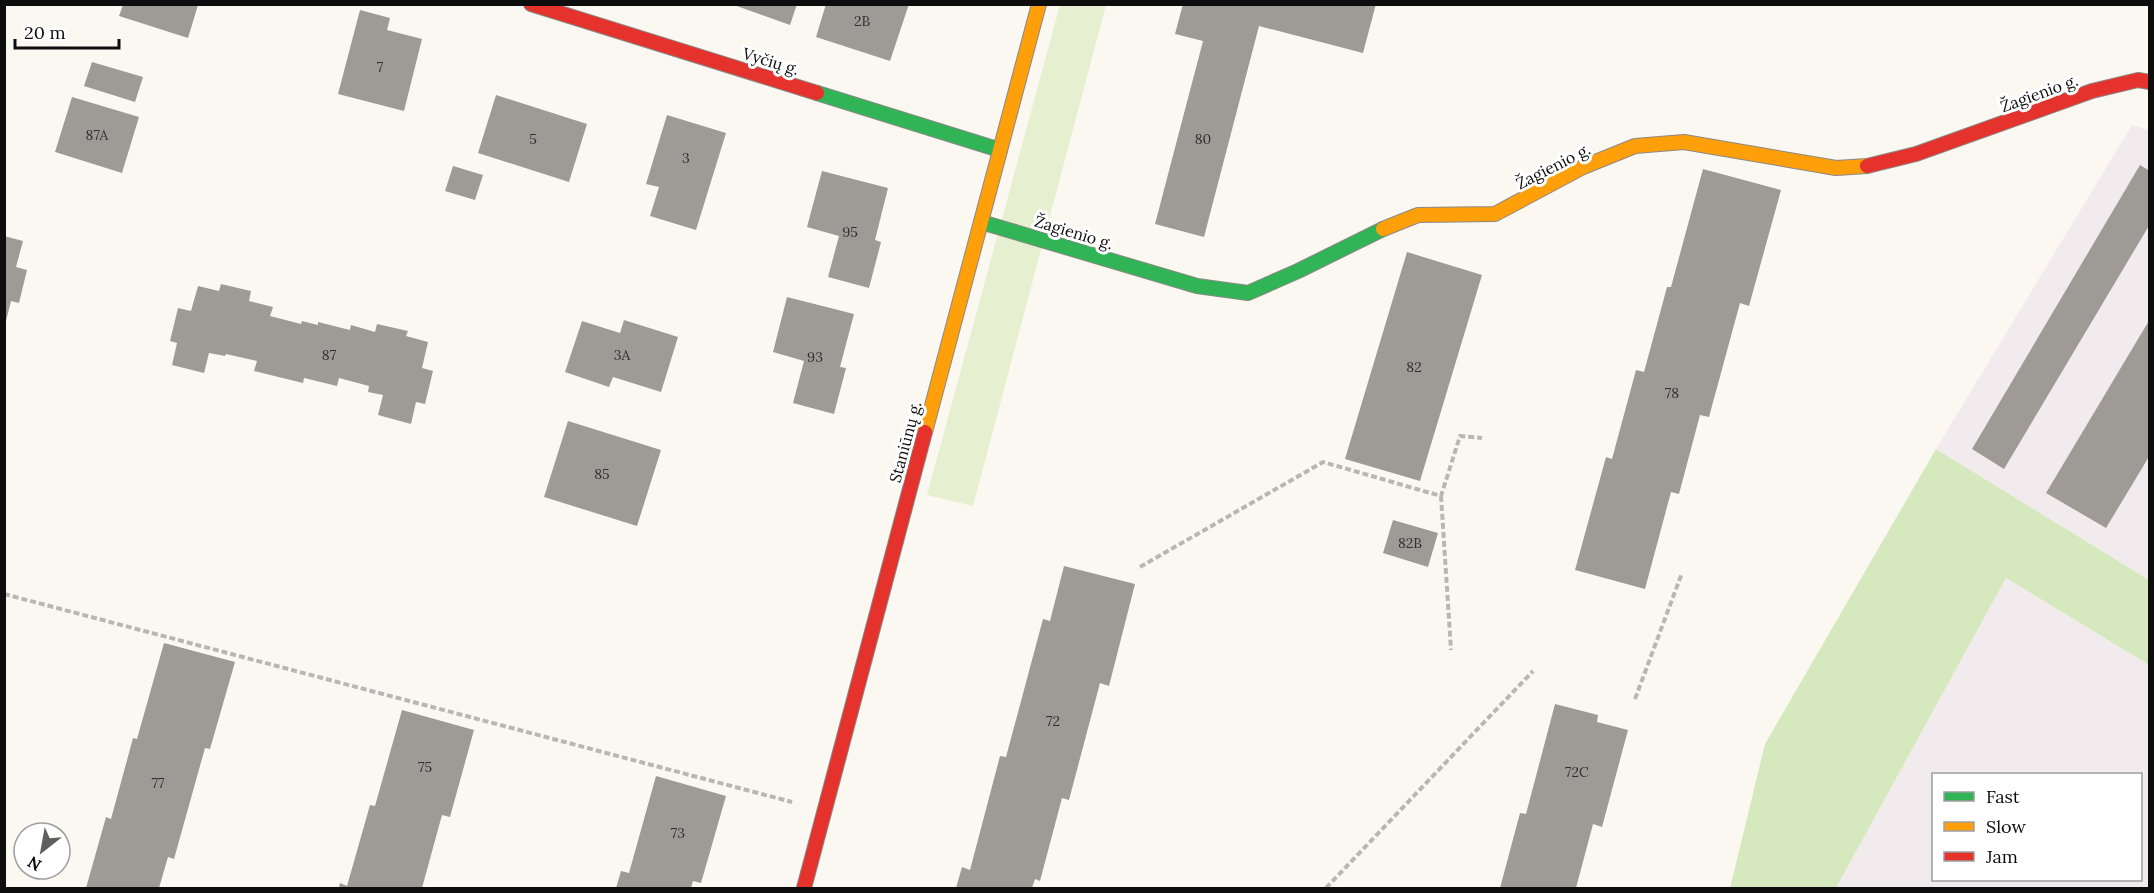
<svg xmlns="http://www.w3.org/2000/svg" width="2154" height="893" font-family="Lora,serif">
  <style>
    .industrial { fill: #f2ebee; fill-rule: evenodd }
    .green { fill: #e6f0d0 }
    .forest { fill: #d6e9be }
    .building { fill: #9e9b97 }
    .lines { fill: none; stroke-linecap: round; stroke-linejoin: round }
    .fast-casing { stroke: #8b8986; stroke-width: 16 }
    .slow-casing { stroke: #8b8986; stroke-width: 16 }
    .jam-casing { stroke: #8b8986; stroke-width: 16 }
    .path { stroke: #b8b7b6; stroke-width: 4; stroke-dasharray: 6 3; stroke-linecap: butt }
    .fast { stroke: #30b455; stroke-width: 14 }
    .slow { stroke: #ff9f0a; stroke-width: 14 }
    .jam { stroke: #e5322d; stroke-width: 14 }
    .labels { text-anchor: middle; dominant-baseline: central; stroke-width: 6; stroke-linejoin: round; paint-order: stroke }
    .number-label { font-size: 14px; fill: #313030 }
    .street-label { font-size: 16px; fill: #0d0d0d; stroke: #fff }
  </style>
  <rect width="100%" height="100%" fill="#fbf8f1"/>
  <path class="industrial" d="M 2132,125 L 2149,130 L 2149,580 L 1936,449 Z
    M 2006,578 L 2149,665 L 2149,888 L 1836,888 ZM 1934,774 L 2140,774 L 2140,880 L 1934,880 Z"/>
  <path class="green" d="M 1060,5 L 1106,5 L 973,506 L 927,495 Z"/>
  <path class="forest" d="M 1936,449 L 2149,580 L 2149,665 L 2006,578 L 1836,888 L 1730,888 L 1765,744 Z"/>
  <path class="building" d="M 731,4 L 797,4 L 790,25 Z
    M 826,4 L 909,4 L 890,61 L 816,37 Z
    M 1183,4 L 1376,4 L 1363,53 L 1259,26 L 1204,237 L 1155,224 L 1203,41 L 1175,34 Z
    M 123,5 L 198,5 L 188,38 L 119,16 Z
    M 360,10 L 390,18 L 387,30 L 422,39 L 404,111 L 338,94 Z
    M 92,62 L 143,77 L 135,102 L 84,86 Z
    M 496,95 L 587,124 L 569,182 L 478,153 Z
    M 72,97 L 139,117 L 122,173 L 55,152 Z
    M 667,115 L 726,133 L 696,230 L 650,216 L 659,187 L 646,184 Z
    M 2140,165 L 2150,171 L 2150,224 L 2004,469 L 1972,449 Z
    M 453,166 L 483,175 L 475,200 L 445,191 Z
    M 1703,169 L 1781,190 L 1749,306 L 1740,303 L 1709,417 L 1700,415 L 1679,494 L 1671,492 L 1645,589 L 1575,570 L 1606,457 L 1612,459 L 1636,370 L 1644,372 L 1667,287 L 1671,287 Z
    M 822,171 L 888,188 L 875,240 L 881,242 L 869,288 L 828,277 L 839,236 L 807,227 Z
    M 4,236 L 23,241 L 16,267 L 27,270 L 19,303 L 11,301 L 5,325 Z
    M 1407,252 L 1482,275 L 1420,481 L 1345,459 Z
    M 221,284 L 251,291 L 249,301 L 273,307 L 270,316 L 301,324 L 302,321 L 318,325 L 318,322 L 350,330 L 351,325 L 375,332 L 377,324 L 408,331 L 406,336 L 428,342 L 422,368 L 433,371 L 425,404 L 416,402 L 411,424 L 378,415 L 383,395 L 368,392 L 369,386 L 339,378 L 337,386 L 304,378 L 303,383 L 254,371 L 257,361 L 226,354 L 225,356 L 209,353 L 204,373 L 172,365 L 177,343 L 170,341 L 178,308 L 191,311 L 198,286 L 219,291 Z
    M 787,297 L 854,314 L 840,367 L 846,368 L 834,414 L 793,403 L 804,361 L 773,352 Z
    M 2150,319 L 2150,455 L 2106,528 L 2046,493 Z
    M 624,320 L 678,337 L 661,392 L 613,377 L 609,387 L 565,372 L 582,321 L 620,333 Z
    M 568,421 L 661,450 L 637,526 L 544,497 Z
    M 1393,520 L 1438,533 L 1428,567 L 1383,553 Z
    M 1064,566 L 1135,584 L 1109,686 L 1100,683 L 1069,800 L 1062,798 L 1040,881 L 1035,879 L 1032,888 L 956,888 L 962,867 L 970,870 L 1000,756 L 1006,757 L 1043,619 L 1050,621 Z
    M 164,643 L 235,662 L 210,749 L 205,748 L 174,859 L 168,857 L 159,888 L 86,888 L 106,817 L 111,819 L 133,738 L 137,739 Z
    M 1555,704 L 1598,715 L 1597,722 L 1628,730 L 1602,827 L 1593,824 L 1576,888 L 1500,888 L 1520,813 L 1526,814 Z
    M 402,710 L 474,730 L 450,817 L 442,815 L 422,888 L 339,888 L 340,883 L 347,886 L 370,805 L 375,806 Z
    M 656,776 L 726,796 L 701,883 L 693,881 L 691,888 L 616,888 L 621,871 L 629,873 Z"/>
  <g class="lines">
    <g class="fast-casing">
      <path id="fast" d="M 817,93 L 1000,150
        M 981,222 L 1197,286 L 1248,293 L 1298,271 L 1383,229"/>
    </g>
    <g class="slow-casing">
      <path id="slow" d="M 1383,229 L 1418,215 L 1495,214 L 1583,167 L 1635,146 L 1684,142 L 1836,168 L 1867,166
        M 925,432 L 1039,4"/>
    </g>
    <g class="jam-casing">
      <path id="jam" d="M 531,4 L 817,93
        M 1867,166 L 1916,154 L 2092,91 L 2138,80 L 2150,82
        M 804,888 L 925,432"/>
    </g>
    <path class="path" d="M 1441,496 L 1451,650
      M 1140,567 L 1323,462 L 1441,496 L 1460,436 L 1482,438
      M 4,594 L 792,802
      M 1635,699 L 1682,573
      M 1326,888 L 1533,671"/>
    <use href="#fast" class="fast"/>
    <use href="#slow" class="slow"/>
    <use href="#jam" class="jam"/>
  </g>
  <g class="labels">
    <g class="number-label">
      <text x="862" y="21">2B</text>
      <text x="380" y="67">7</text>
      <text x="97" y="135">87A</text>
      <text x="533" y="139">5</text>
      <text x="1203" y="139">80</text>
      <text x="686" y="158">3</text>
      <text x="850" y="232">95</text>
      <text x="329" y="355">87</text>
      <text x="622" y="355">3A</text>
      <text x="815" y="357">93</text>
      <text x="1414" y="367">82</text>
      <text x="1672" y="393">78</text>
      <text x="602" y="474">85</text>
      <text x="1410" y="543">82B</text>
      <text x="1053" y="721">72</text>
      <text x="425" y="767">75</text>
      <text x="1577" y="772">72C</text>
      <text x="158" y="783">77</text>
      <text x="678" y="833">73</text>
    </g>
    <g class="street-label">
      <text transform="translate(771 61) rotate(17)">Vyčių g.</text>
      <text transform="translate(2039 93) rotate(-20)">Žagienio g.</text>
      <text transform="translate(1553 166) rotate(-27)">Žagienio g.</text>
      <text transform="translate(1074 232) rotate(17)">Žagienio g.</text>
      <text transform="translate(905 442) rotate(-75)">Staniūnų g.</text>
    </g>
  </g>
  <rect width="2154" height="893" fill="none" stroke="#0d0d0d" stroke-width="12"/>
  <rect x="1932" y="773" width="210" height="108" fill="#ffffff" stroke="#9e9e9e" stroke-width="1.5"/>
  <rect x="1944" y="792" width="30" height="9" fill="#30b455" stroke="#9e9e9e" stroke-width="1.5"/>
  <text x="1986" y="803" font-size="18" fill="#0d0d0d">Fast</text>
  <rect x="1944" y="822" width="30" height="9" fill="#ff9f0a" stroke="#9e9e9e" stroke-width="1.5"/>
  <text x="1986" y="833" font-size="18" fill="#0d0d0d">Slow</text>
  <rect x="1944" y="852" width="30" height="9" fill="#e5322d" stroke="#9e9e9e" stroke-width="1.5"/>
  <text x="1986" y="863" font-size="18" fill="#0d0d0d">Jam</text>
  <g transform="translate(42 851) rotate(211)"><circle r="28" fill="#ffffff" stroke="#9e9e9e" stroke-width="1.5"/>
  <path d="M0-4.5L10 22L0 15L-10 22Z" fill="#605f5d"/>
  <text y="-9" font-size="16" font-weight="bold" text-anchor="middle" fill="#0d0d0d">N</text>
  </g>
  <path d="M15 39v9h104v-9" fill="none" stroke="#0d0d0d" stroke-width="3"/>
  <text x="24" y="39" font-size="18" fill="#0d0d0d" stroke="#ffffff" stroke-width="4.5" paint-order="stroke">20 m</text>
</svg>
